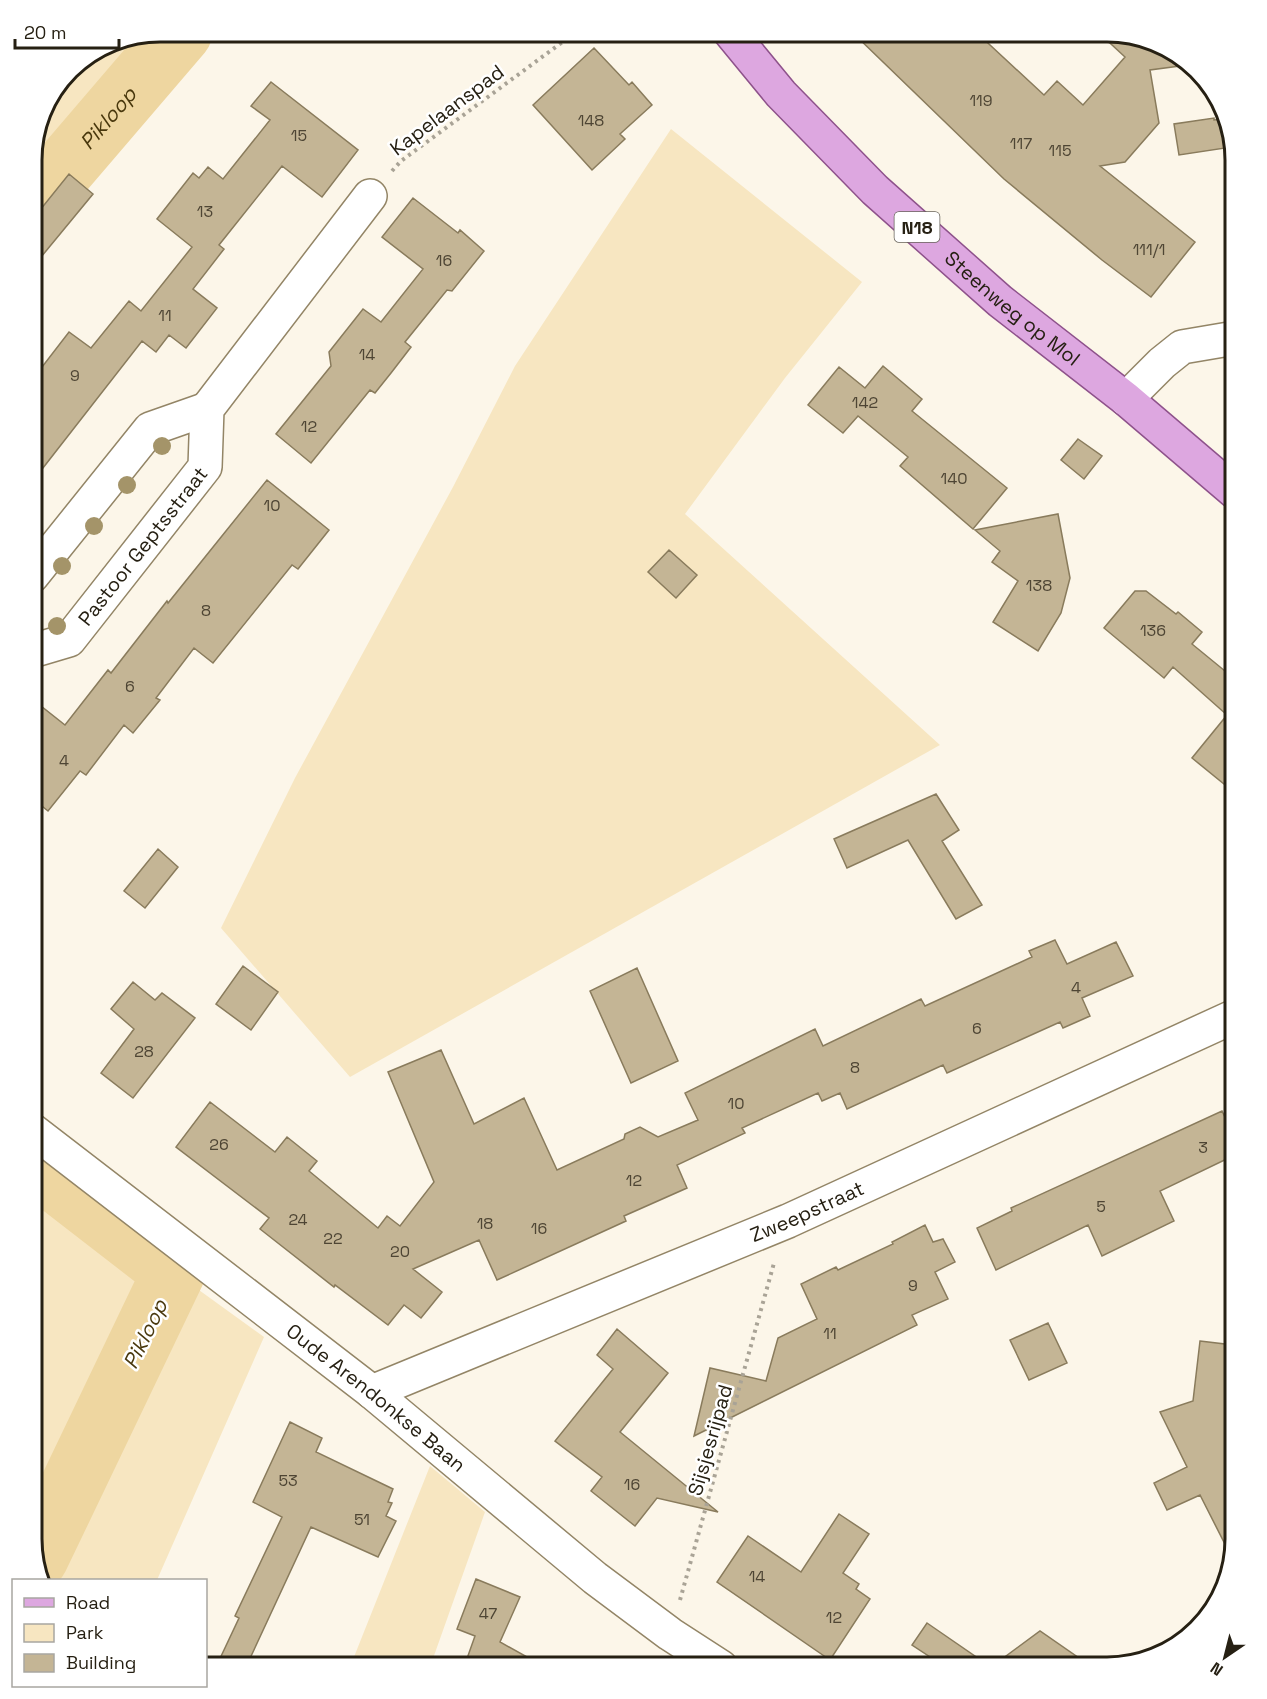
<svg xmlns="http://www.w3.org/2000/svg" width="1267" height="1699" font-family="'Space Grotesk',sans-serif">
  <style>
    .green { fill: #f7e6c1 }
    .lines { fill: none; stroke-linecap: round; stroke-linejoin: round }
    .river { stroke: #eed6a0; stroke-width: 63 }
    .building { fill: #c4b595; stroke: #897b5c; stroke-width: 1.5 }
    .minor-casing { stroke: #938566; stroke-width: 36 }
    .major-casing { stroke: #8e528b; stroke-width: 36 }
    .path { stroke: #a9a396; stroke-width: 4; stroke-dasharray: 3 4.5; stroke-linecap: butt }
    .minor { stroke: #fff; stroke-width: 33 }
    .major { stroke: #dda7e0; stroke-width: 33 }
    .tree { fill: #a49469 }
    .labels { text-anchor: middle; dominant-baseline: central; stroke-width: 5; stroke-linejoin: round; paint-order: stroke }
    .number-label { font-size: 16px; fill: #4e4534 }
    .shield { fill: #fff; stroke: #67635a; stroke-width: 1.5 }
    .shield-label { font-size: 18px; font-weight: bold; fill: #262013 }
    .street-label { font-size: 20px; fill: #262013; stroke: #fff }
    .water-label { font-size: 21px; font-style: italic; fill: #49380d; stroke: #fff }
    .rim { fill: none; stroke: #262013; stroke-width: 3 }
  </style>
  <rect width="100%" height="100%" fill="#fcf6e9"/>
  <path class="green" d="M 160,32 L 184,32 L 32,209 L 32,152 L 45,104 L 75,64 L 111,41 Z
    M 671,129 L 862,282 L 785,378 L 685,514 L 940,745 L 350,1077 L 221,928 L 295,778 L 453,487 L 515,366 Z
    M 32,1178 L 147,1268 L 192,1285 L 264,1337 L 157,1580 L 44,1580 L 32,1539 Z
    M 430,1466 L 485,1512 L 430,1667 L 350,1667 Z"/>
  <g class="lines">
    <g class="river">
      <path id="s1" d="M 32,206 L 181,32"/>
      <path d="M 32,1162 L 174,1272 L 37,1558"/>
    </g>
  </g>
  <path class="building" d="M 852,32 L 976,32 L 1044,95 L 1057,81 L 1083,105 L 1125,57 L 1098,32 L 1115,32 L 1171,49 L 1188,65 L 1150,70 L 1159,123 L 1125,162 L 1100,166 L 1195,242 L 1151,297 L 1102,260 L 1004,179 Z
    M 594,48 L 629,85 L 632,82 L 652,105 L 620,134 L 625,139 L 592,170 L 533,105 Z
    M 271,82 L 358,150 L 322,197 L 282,166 L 219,245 L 224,249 L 193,289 L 217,308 L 186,348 L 169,335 L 156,352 L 142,341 L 32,482 L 32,380 L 69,332 L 91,348 L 129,301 L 141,311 L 192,247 L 157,219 L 193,173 L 199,178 L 208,167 L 223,179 L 270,120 L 251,106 Z
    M 1214,118 L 1214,120 L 1223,119 L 1232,147 L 1179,155 L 1174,124 Z
    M 69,174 L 93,194 L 32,268 L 32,220 Z
    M 413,198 L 458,233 L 460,230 L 484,251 L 452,291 L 447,290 L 405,342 L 411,347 L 391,373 L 375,393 L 370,390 L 311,463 L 276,434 L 331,366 L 329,352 L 363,309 L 381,322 L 423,269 L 382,237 Z
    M 883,366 L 922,399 L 912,411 L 1007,488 L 973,529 L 900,466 L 908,457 L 858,416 L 843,433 L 808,405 L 839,367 L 865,388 Z
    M 1078,439 L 1102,456 L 1084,479 L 1061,460 Z
    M 267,480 L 329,530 L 298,569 L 292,565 L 213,663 L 194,648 L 156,698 L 160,700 L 133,733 L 124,725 L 86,775 L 80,771 L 48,811 L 32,798 L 32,732 L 34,729 L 32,699 L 65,725 L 108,670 L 111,673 L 167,601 L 168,603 Z
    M 1058,514 L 1070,578 L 1061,613 L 1038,651 L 993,622 L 1018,581 L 992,562 L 1000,551 L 975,530 Z
    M 669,550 L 697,575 L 676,598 L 648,572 Z
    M 1135,591 L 1146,591 L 1176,614 L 1178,612 L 1202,632 L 1192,644 L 1236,680 L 1235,793 L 1192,758 L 1227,715 L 1173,667 L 1164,678 L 1104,628 Z
    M 936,794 L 959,830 L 942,841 L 982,905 L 956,919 L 908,840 L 847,868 L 834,839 Z
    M 158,849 L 178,867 L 145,908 L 124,891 Z
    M 1055,940 L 1067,964 L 1116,942 L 1133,976 L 1082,998 L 1090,1016 L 1063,1028 L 1060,1022 L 947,1073 L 943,1065 L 847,1109 L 840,1093 L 822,1101 L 818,1093 L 742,1128 L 745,1133 L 677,1165 L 687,1188 L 624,1216 L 626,1221 L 497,1280 L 479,1240 L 413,1269 L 442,1292 L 421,1318 L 404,1305 L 388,1325 L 335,1285 L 334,1287 L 260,1229 L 269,1218 L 176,1147 L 210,1102 L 275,1152 L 287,1137 L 317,1161 L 309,1171 L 378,1228 L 387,1216 L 400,1226 L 434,1182 L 388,1072 L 441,1050 L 474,1124 L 524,1098 L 557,1170 L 624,1139 L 625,1134 L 640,1127 L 658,1137 L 698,1120 L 685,1093 L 815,1029 L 823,1046 L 921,999 L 925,1006 L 1032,957 L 1029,951 Z
    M 243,966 L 278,992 L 251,1030 L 216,1004 Z
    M 637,968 L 678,1061 L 631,1083 L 590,991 Z
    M 133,982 L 155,1000 L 162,993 L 195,1018 L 133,1098 L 101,1073 L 134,1029 L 111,1009 Z
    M 1222,1111 L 1235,1138 L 1235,1155 L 1160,1191 L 1174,1221 L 1102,1256 L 1088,1225 L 996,1270 L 977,1228 L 1012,1211 L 1011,1208 Z
    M 925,1225 L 933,1242 L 943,1239 L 955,1262 L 935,1272 L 948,1299 L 912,1315 L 917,1325 L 694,1436 L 710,1368 L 766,1381 L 778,1338 L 817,1319 L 801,1284 L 836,1267 L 838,1270 L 893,1244 L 892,1242 Z
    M 1048,1323 L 1067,1363 L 1029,1380 L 1010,1340 Z
    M 617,1329 L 668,1373 L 620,1432 L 718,1512 L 657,1498 L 635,1526 L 591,1491 L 602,1477 L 555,1441 L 613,1369 L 597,1355 Z
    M 1200,1341 L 1233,1345 L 1227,1389 L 1235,1387 L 1235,1539 L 1231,1556 L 1200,1495 L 1167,1510 L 1154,1483 L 1187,1467 L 1160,1412 L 1193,1401 Z
    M 290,1422 L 322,1438 L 316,1452 L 393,1489 L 388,1502 L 392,1503 L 386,1516 L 396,1521 L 378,1557 L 311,1527 L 246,1667 L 216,1667 L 239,1618 L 235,1616 L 282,1517 L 253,1502 Z
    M 839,1514 L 869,1534 L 843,1573 L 859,1584 L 856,1589 L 870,1599 L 830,1660 L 717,1582 L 748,1536 L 801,1572 Z
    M 476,1579 L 520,1597 L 500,1642 L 545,1667 L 464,1667 L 475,1636 L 457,1629 Z
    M 927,1623 L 991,1667 L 1040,1631 L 1092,1667 L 924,1667 L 930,1657 L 912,1645 Z"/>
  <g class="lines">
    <g class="minor-casing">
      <g id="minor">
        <path d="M 1126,399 L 1162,363 L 1182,347 L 1235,338"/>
        <path d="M 32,576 L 150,429 L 207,409"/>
        <path id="s2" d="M 32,651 L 69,640 L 205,467 L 207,409 L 370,196"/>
        <path id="s3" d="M 32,1130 L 372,1392 L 595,1578 L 670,1634 L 721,1667"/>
        <path id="s4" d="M 372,1392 L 788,1221 L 1235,1016"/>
      </g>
    </g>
    <g class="major-casing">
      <g id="major">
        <path id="s5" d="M 730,32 L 781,94 L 875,190 L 1000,301 L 1126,399 L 1235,492"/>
      </g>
    </g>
    <path class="path" d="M 392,171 L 401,161 L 576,32
      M 680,1600 L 774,1263"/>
    <use href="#minor" class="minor"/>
    <use href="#major" class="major"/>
  </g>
  <g class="tree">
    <circle cx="162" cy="446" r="9"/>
    <circle cx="127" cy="485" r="9"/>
    <circle cx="94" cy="526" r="9"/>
    <circle cx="62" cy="566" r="9"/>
    <circle cx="57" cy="626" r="9"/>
  </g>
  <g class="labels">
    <g class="number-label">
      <text x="981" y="100">119</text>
      <text x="591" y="120">148</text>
      <text x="299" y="135">15</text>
      <text x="1021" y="143">117</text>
      <text x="1060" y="150">115</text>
      <text x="205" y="211">13</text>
      <text x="1149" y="249">111/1</text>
      <text x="444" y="260">16</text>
      <text x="165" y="315">11</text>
      <text x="367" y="354">14</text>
      <text x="75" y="375">9</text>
      <text x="865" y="402">142</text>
      <text x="309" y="426">12</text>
      <text x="954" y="478">140</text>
      <text x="272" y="505">10</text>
      <text x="1039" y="585">138</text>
      <text x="206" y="610">8</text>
      <text x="1153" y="630">136</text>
      <text x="130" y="686">6</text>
      <text x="64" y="760">4</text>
      <text x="1076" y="987">4</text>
      <text x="977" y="1028">6</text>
      <text x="144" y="1051">28</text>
      <text x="855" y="1067">8</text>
      <text x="736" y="1103">10</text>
      <text x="219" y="1144">26</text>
      <text x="1203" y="1147">3</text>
      <text x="634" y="1180">12</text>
      <text x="1101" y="1206">5</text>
      <text x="298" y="1219">24</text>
      <text x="485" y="1223">18</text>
      <text x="539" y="1228">16</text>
      <text x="333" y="1238">22</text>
      <text x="400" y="1251">20</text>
      <text x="913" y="1285">9</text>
      <text x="830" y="1333">11</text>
      <text x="288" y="1480">53</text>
      <text x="632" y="1484">16</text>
      <text x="362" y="1519">51</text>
      <text x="757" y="1576">14</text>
      <text x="488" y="1613">47</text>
      <text x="834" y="1617">12</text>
    </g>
    <rect class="shield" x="894.5" y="212" width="45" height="30" rx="4.5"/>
    <g class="shield-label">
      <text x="917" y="227">N18</text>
    </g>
    <g class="street-label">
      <text transform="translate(447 110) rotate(-37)">Kapelaanspad</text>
      <text stroke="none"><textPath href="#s5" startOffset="396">Steenweg op Mol</textPath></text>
      <text stroke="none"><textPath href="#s2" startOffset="158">Pastoor Geptsstraat</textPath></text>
      <text stroke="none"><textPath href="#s4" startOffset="471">Zweepstraat</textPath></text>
      <text stroke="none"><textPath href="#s3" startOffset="436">Oude Arendonkse Baan</textPath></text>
      <text transform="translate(710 1440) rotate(-74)">Sijsjesrijpad</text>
    </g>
    <g class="water-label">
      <text stroke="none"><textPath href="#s1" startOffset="116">Pikloop</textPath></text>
      <text transform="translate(145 1334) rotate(-64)">Pikloop</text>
    </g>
  </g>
  <path d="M0 0H1267V1699H0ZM160 42H1107A118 118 0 0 1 1225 160V1539A118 118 0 0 1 1107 1657H160A118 118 0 0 1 42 1539V160A118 118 0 0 1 160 42Z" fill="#fff" fill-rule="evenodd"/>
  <path class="rim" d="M160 42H1107A118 118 0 0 1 1225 160V1539A118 118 0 0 1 1107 1657H160A118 118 0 0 1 42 1539V160A118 118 0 0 1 160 42Z"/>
  <rect x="12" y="1579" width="195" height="108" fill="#ffffff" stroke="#a8a6a1" stroke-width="1.5"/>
  <rect x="24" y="1598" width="30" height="9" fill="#dda7e0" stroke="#a8a6a1" stroke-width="1.5"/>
  <text x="66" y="1609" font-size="18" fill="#262013">Road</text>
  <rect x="24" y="1624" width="30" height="18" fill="#f7e6c1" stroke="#a8a6a1" stroke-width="1.5"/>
  <text x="66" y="1639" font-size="18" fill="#262013">Park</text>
  <rect x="24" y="1654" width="30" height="18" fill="#c4b595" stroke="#a8a6a1" stroke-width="1.5"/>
  <text x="66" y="1669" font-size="18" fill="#262013">Building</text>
  <g transform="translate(1225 1657) rotate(215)" stroke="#ffffff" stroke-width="4.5" paint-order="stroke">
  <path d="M0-4.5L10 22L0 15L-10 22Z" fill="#262013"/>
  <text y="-9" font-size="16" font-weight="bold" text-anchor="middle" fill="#262013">N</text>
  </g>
  <path d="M15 39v9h104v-9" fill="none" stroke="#262013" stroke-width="3"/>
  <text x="24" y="39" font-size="18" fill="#262013" stroke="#ffffff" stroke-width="4.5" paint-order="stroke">20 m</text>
</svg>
